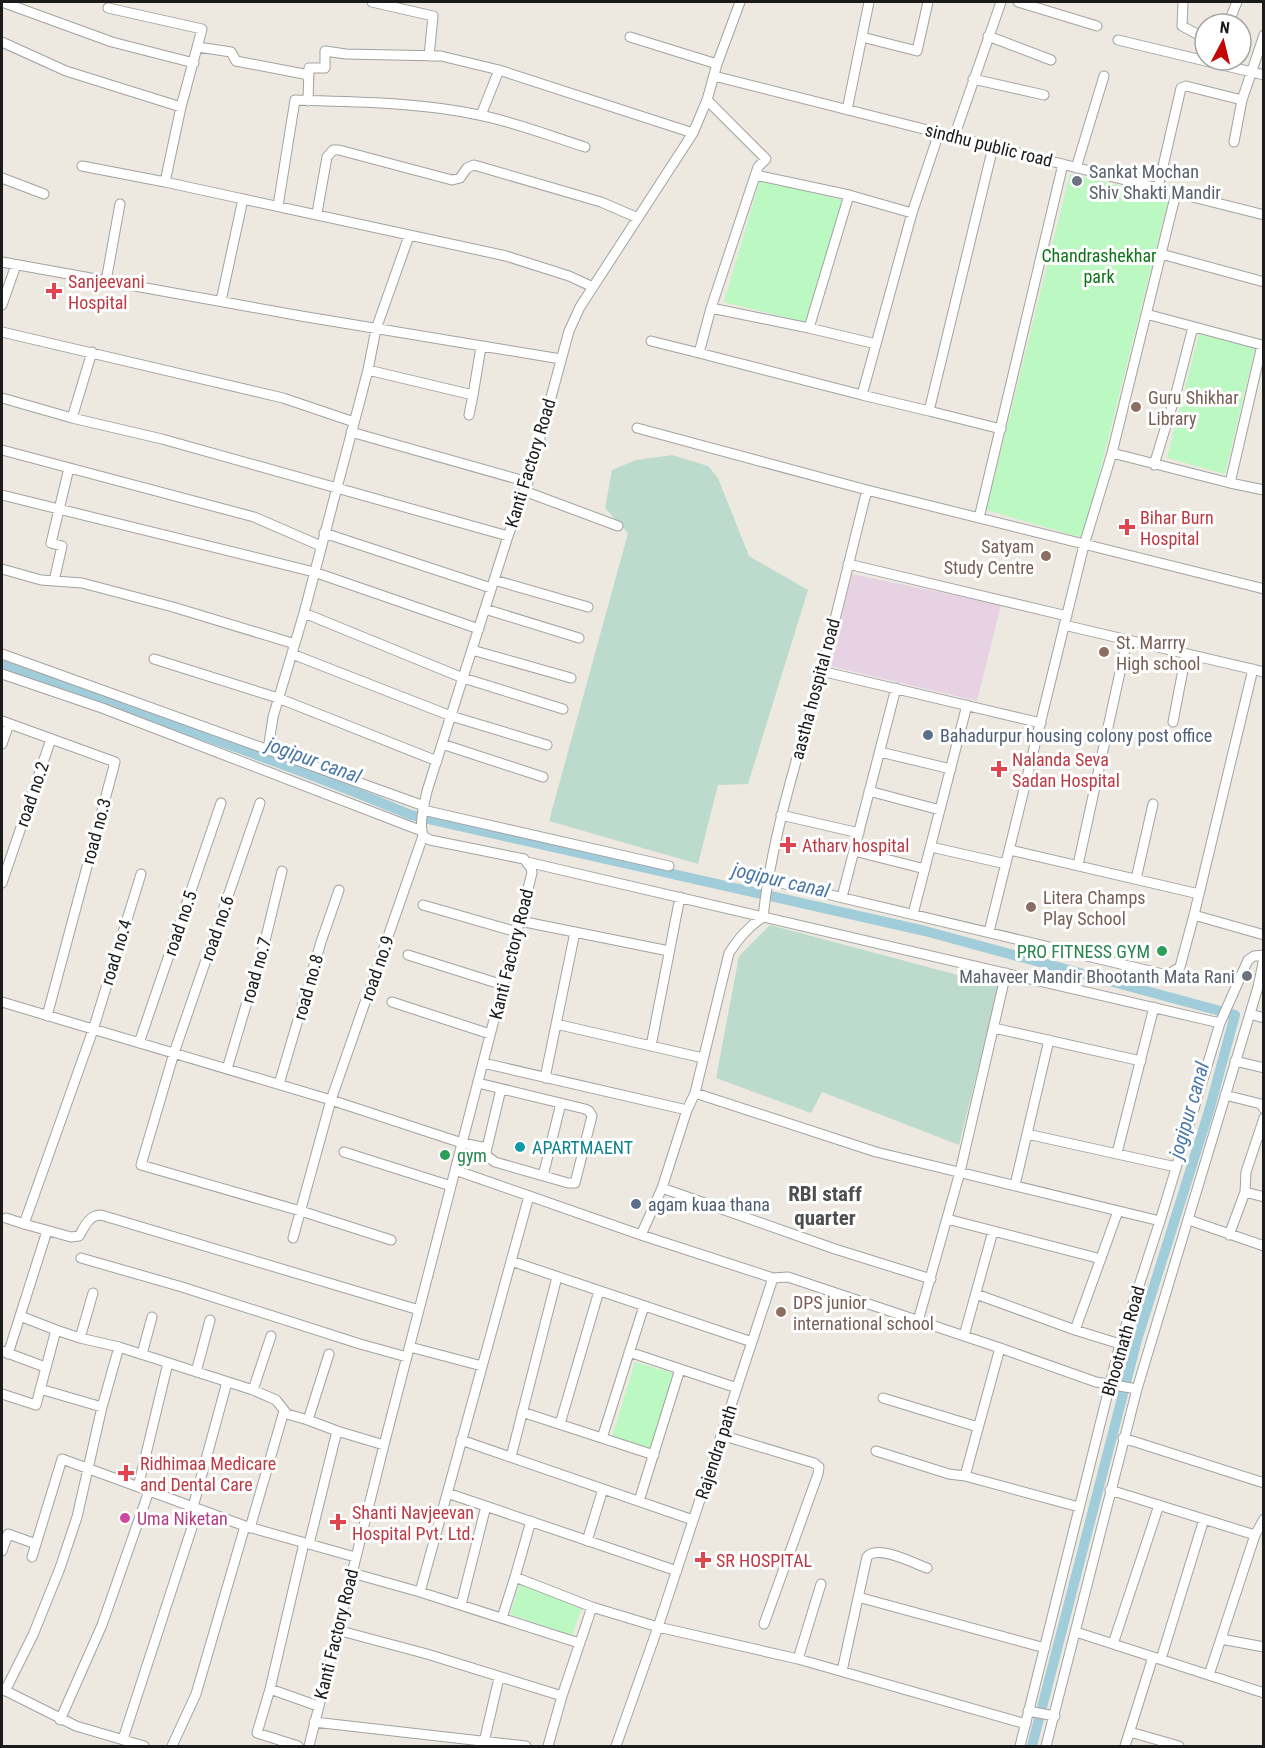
<svg xmlns="http://www.w3.org/2000/svg" width="1265" height="1748" font-family="'Roboto Condensed',sans-serif">
  <style>
    .industrial { fill: #e6d2e2 }
    .wetland { fill: #bddbcd }
    .park { fill: #bcf8c2 }
    .lines { fill: none; stroke-linecap: round; stroke-linejoin: round }
    .canal { stroke: #a1ccda; stroke-width: 10 }
    .minor-casing { stroke: #a2a2a2; stroke-width: 11 }
    .minor { stroke: #fff; stroke-width: 9 }
    .worship-dot { fill: #6b7280; stroke: #fff; stroke-width: 2 }
    .health-dot { fill: #e0444e; stroke: #fff; stroke-width: 2 }
    .education-dot { fill: #8d6e63; stroke: #fff; stroke-width: 2 }
    .service-dot { fill: #5c6f8a; stroke: #fff; stroke-width: 2 }
    .leisure-dot { fill: #2e9e5b; stroke: #fff; stroke-width: 2 }
    .culture-dot { fill: #0f9aa8; stroke: #fff; stroke-width: 2 }
    .hotel-dot { fill: #d1479c; stroke: #fff; stroke-width: 2 }
    .labels { text-anchor: middle; dominant-baseline: central; stroke-width: 6; stroke-linejoin: round; paint-order: stroke }
    .street-label { font-size: 18px; fill: #1b1b1b; stroke: #fff }
    .worship-label { font-size: 18px; fill: #5b616d; stroke: #fff; text-anchor: start }
    .park-label { font-size: 18px; fill: #0c7517; stroke: #fff }
    .health-label { font-size: 18px; fill: #be3a42; stroke: #fff; text-anchor: start }
    .education-label { font-size: 18px; fill: #785e54; stroke: #fff; text-anchor: start }
    .service-label { font-size: 18px; fill: #4e5e75; stroke: #fff; text-anchor: start }
    .leisure-label { font-size: 18px; fill: #27864d; stroke: #fff; text-anchor: end }
    .culture-label { font-size: 18px; fill: #0d838f; stroke: #fff; text-anchor: start }
    .hotel-label { font-size: 18px; fill: #b23c85; stroke: #fff; text-anchor: start }
    .water-label { font-size: 20px; font-style: italic; fill: #4a77a8; stroke: #fff }
    .quarter-label { font-size: 21px; font-weight: bold; fill: #4e4e4e; stroke: #fff }
  </style>
  <rect width="100%" height="100%" fill="#ede9e0"/>
  <path class="industrial" d="M 852,574 L 1001,605 L 977,701 L 830,666 Z"/>
  <path class="wetland" d="M 672,455 L 708,466 L 718,478 L 749,556 L 808,590 L 748,784 L 718,785 L 698,864 L 549,821 L 628,533 L 605,508 L 612,470 L 636,460 Z
    M 770,925 L 999,986 L 959,1145 L 822,1092 L 811,1113 L 716,1078 L 739,956 Z"/>
  <path class="park" d="M 1070,174 L 1169,197 L 1083,538 L 986,510 Z
    M 760,180 L 846,201 L 809,323 L 724,302 Z
    M 1199,334 L 1255,348 L 1225,474 L 1167,458 Z
    M 635,1362 L 676,1374 L 654,1449 L 612,1437 Z
    M 520,1583 L 583,1604 L 572,1636 L 510,1614 Z"/>
  <g class="lines">
    <path class="canal" d="M 2,665 C 139,713 277,759 411,815 L 925,931 L 1235,1015 L 1209,1111 L 1137,1340 L 1032,1746"/>
    <g class="minor-casing">
      <path id="minor" d="M 2,2 L 112,42 L 194,63
        M 372,2 L 433,16 L 429,56
        M 1018,2 L 1097,26
        M 1183,2 L 1182,26 L 1197,34 L 1205,34
        M 108,8 L 202,29 L 181,107 L 165,182 L 243,199 L 221,301
        M 1228,24 L 1237,2
        M 988,36 L 1051,60
        M 630,37 L 717,64
        M 862,37 L 917,51 L 928,2
        M 1118,40 L 1264,75
        M 2,42 L 66,71 L 181,107
        M 198,47 L 231,52 L 236,61 L 309,75
        M 714,76 L 1264,215
        M 973,79 L 1044,95
        M 707,100 L 766,159 L 758,167 L 711,308 L 699,353 L 862,395
        M 308,101 L 309,68 L 325,68 L 325,51 L 346,54 L 441,56 L 499,70 L 693,133
        M 847,110 L 869,2
        M 481,115 L 499,70
        M 939,133 L 912,213 L 862,395 L 929,411 L 993,147
        M 954,137 L 1001,2
        M 1234,142 L 1242,100 L 1264,35
        M 82,166 L 165,182
        M 1076,168 L 1104,76
        M 756,175 L 849,195 L 809,328 L 876,344
        M 2,178 L 44,194
        M 1158,188 L 1181,88 L 1186,86 L 1242,100
        M 849,195 L 912,213
        M 243,199 L 506,256 L 569,276 L 593,287
        M 278,206 L 295,100 C 356,102 419,102 479,115 C 515,122 550,136 585,147
        M 317,213 L 327,157 L 333,150 L 339,150 L 452,180 L 460,178 L 467,168 L 474,165 L 601,202 L 638,218
        M 1161,254 L 1264,282
        M 2,262 L 301,316 L 561,359
        M 106,281 L 120,204
        M 2,305 L 16,265
        M 711,308 L 809,328
        M 2,332 L 283,398 L 354,422
        M 651,341 L 699,353
        M 368,370 L 473,395 L 481,347
        M 2,398 L 72,418 L 162,439 L 508,536
        M 929,411 L 1001,429
        M 469,415 L 473,395
        M 72,418 L 92,352
        M 637,428 L 867,490 L 1264,589
        M 351,432 L 528,482
        M 2,450 L 254,517 L 321,546
        M 1112,453 L 1230,483 L 1262,345 L 1146,314
        M 1154,465 L 1176,393 L 1193,327
        M 1230,483 L 1264,490
        M 524,491 L 618,526
        M 2,495 L 314,572 L 479,629
        M 979,518 L 1063,164
        M 324,533 L 491,588
        M 848,564 L 1067,616
        M 2,569 L 41,580 L 82,583 L 173,607 L 295,644
        M 494,580 L 588,607
        M 54,581 L 62,546 L 51,543 L 69,468
        M 485,609 L 579,638
        M 304,613 L 463,678 L 563,709
        M 1064,625 L 1264,672
        M 472,650 L 571,678
        M 2,654 L 424,806
        M 292,654 L 451,716 L 547,745
        M 154,659 L 278,698 L 437,761
        M 821,671 L 1041,723
        M 2,674 L 102,708 L 422,831
        M 2,721 L 115,762 L 47,1016
        M 1173,722 L 1186,654
        M 2,744 L 9,724
        M 442,744 L 543,777
        M 268,750 L 273,717 L 304,613 L 368,370 L 376,329 L 409,236
        M 880,752 L 951,769
        M 869,791 L 940,810
        M 260,803 L 174,1053 L 141,1165 L 304,1212 L 391,1240
        M 423,810 L 669,866
        M 781,815 L 859,833
        M 931,847 L 1006,864
        M 1010,850 L 1199,894
        M 854,851 L 925,869
        M 527,862 L 1220,1023
        M 1078,865 L 1127,640
        M 1136,879 L 1153,804
        M 768,880 L 1167,975 L 1180,967 L 1194,915 L 1253,669
        M 2,883 L 51,739
        M 842,897 L 896,688
        M 423,905 L 517,932
        M 913,914 L 967,705
        M 1194,915 L 1264,935
        M 520,921 L 669,951
        M 989,932 L 1084,545 L 1112,453 L 1176,193
        M 408,955 L 503,985
        M 2,1002 L 331,1100 L 462,1143 L 487,1148
        M 392,1002 L 490,1034
        M 1250,1014 L 1264,1018
        M 556,1024 L 703,1058
        M 994,1028 L 1141,1061
        M 139,1043 L 221,803
        M 651,1046 L 680,897
        M 1235,1061 L 1264,1068
        M 483,1063 L 687,1110 L 695,1093 L 729,953 C 739,938 748,927 763,917 C 772,835 798,756 820,677 C 837,615 851,552 867,490
        M 227,1069 L 264,945 L 282,871
        M 545,1078 L 575,932
        M 478,1083 L 585,1109 L 589,1111 L 592,1116 L 575,1183 L 568,1183 L 495,1162 L 487,1156 L 486,1152 L 501,1089
        M 279,1084 L 321,942 L 339,890
        M 695,1093 L 876,1152 L 1160,1221
        M 1225,1095 L 1261,1104 L 1264,1109
        M 1027,1134 L 1176,1167
        M 344,1152 L 451,1186
        M 1117,1153 L 1154,1007
        M 455,1170 L 641,1235 L 773,1278 L 788,1277 L 1000,1348 L 1096,1382 L 1137,1389
        M 543,1176 L 561,1103
        M 1015,1185 L 1049,1040
        M 662,1188 L 835,1249 L 931,1279
        M 1245,1192 L 1264,1197
        M 6,1218 L 24,1224 L 93,1030 L 141,874
        M 947,1219 L 1101,1259
        M 1189,1220 L 1264,1246
        M 24,1224 L 71,1237 L 79,1236 C 85,1226 89,1215 101,1215 L 419,1310
        M 641,1235 L 662,1188 L 687,1110
        M 1229,1235 L 1245,1192 L 1246,1172 L 1264,1118
        M 293,1238 L 331,1100 L 423,836
        M 81,1258 L 182,1287 L 360,1344 L 407,1357
        M 511,1261 L 752,1342
        M 93,1293 L 80,1338 L 119,1347 L 253,1390 L 276,1400 L 287,1414 L 308,1420
        M 976,1294 L 1075,1330 L 1120,1344
        M 918,1321 L 960,1172 L 1006,973
        M 56,1330 L 80,1338
        M 1075,1330 L 1118,1211
        M 964,1336 L 993,1231
        M 410,1347 L 482,1366
        M 2,1351 L 45,1367
        M 629,1352 L 737,1388
        M 8,1354 L 20,1316
        M 142,1354 L 152,1317
        M 329,1354 L 308,1420 L 337,1431 L 384,1445
        M 196,1372 L 210,1320
        M 40,1389 L 102,1407
        M 253,1390 L 271,1336
        M 2,1394 L 36,1405 L 56,1330 L 20,1316 L 47,1231
        M 883,1398 L 978,1427
        M 522,1412 L 654,1455
        M 560,1424 L 599,1291
        M 721,1435 L 814,1463 L 819,1467 L 818,1474 L 764,1624
        M 602,1438 L 644,1306
        M 1123,1438 L 1264,1483
        M 461,1440 L 693,1520
        M 876,1451 L 949,1474 L 965,1476 L 1079,1507
        M 511,1457 L 557,1277
        M 965,1476 L 1000,1348
        M 138,1487 L 168,1363
        M 1110,1490 L 1255,1535
        M 447,1493 L 677,1571
        M 639,1501 L 680,1369
        M 193,1507 L 227,1382
        M 531,1521 L 515,1577 L 592,1607 L 658,1627 L 798,1659 L 1026,1724
        M 250,1528 L 284,1411
        M 587,1541 L 603,1489
        M 309,1544 L 337,1431
        M 2,1551 L 8,1534 L 36,1544
        M 32,1557 L 62,1459 L 245,1526 L 355,1557
        M 352,1573 L 420,1592 L 579,1643
        M 420,1592 L 529,1196
        M 858,1597 L 1045,1648
        M 461,1605 L 486,1506
        M 502,1618 L 515,1577
        M 337,1630 L 427,1654 L 562,1696
        M 1076,1632 L 1264,1693
        M 1221,1639 L 1264,1647
        M 1113,1644 L 1159,1505
        M 798,1659 L 821,1584
        M 1161,1659 L 1204,1519
        M 842,1671 L 867,1557 C 877,1544 913,1563 927,1568
        M 1209,1675 L 1255,1535 L 1264,1519
        M 2,1689 L 76,1726 L 144,1746
        M 270,1689 L 318,1706
        M 5,1691 L 33,1635 L 60,1568 L 77,1517 L 102,1407 L 119,1347
        M 1028,1711 L 1055,1716
        M 60,1720 L 102,1625 L 149,1491
        M 314,1722 L 526,1746
        M 1130,1732 L 1179,1746
        M 123,1739 L 198,1509
        M 484,1742 L 499,1678
        M 172,1746 L 196,1694 L 245,1526
        M 298,1746 L 257,1733 L 270,1689 L 304,1543
        M 309,1746 L 384,1445 L 532,873 L 531,868 L 524,859 L 430,840 L 423,836 C 419,823 424,805 427,791 L 508,536 L 528,482 L 569,331 L 580,307 L 693,133 L 707,100 L 717,64 L 740,2
        M 548,1746 L 562,1696 L 592,1607
        M 616,1746 L 658,1627 L 773,1278
        M 1020,1746 L 1120,1344 L 1160,1221 L 1220,1023 L 1248,960 L 1254,956 L 1264,955
        M 1046,1746 L 1137,1389 L 1258,987 L 1264,958
        M 1125,1746 L 1153,1657"/>
    </g>
    <use href="#minor" class="minor"/>
  </g>
  <g class="worship-dot">
    <circle cx="1077" cy="181" r="6"/>
    <circle cx="1247" cy="976" r="6"/>
  </g>
  <g class="health-dot">
    <path d="M51 282h6v6h6v6h-6v6h-6v-6h-6v-6h6z"/>
    <path d="M1124 518h6v6h6v6h-6v6h-6v-6h-6v-6h6z"/>
    <path d="M996 760h6v6h6v6h-6v6h-6v-6h-6v-6h6z"/>
    <path d="M785 836h6v6h6v6h-6v6h-6v-6h-6v-6h6z"/>
    <path d="M123 1464h6v6h6v6h-6v6h-6v-6h-6v-6h6z"/>
    <path d="M335 1513h6v6h6v6h-6v6h-6v-6h-6v-6h6z"/>
    <path d="M700 1551h6v6h6v6h-6v6h-6v-6h-6v-6h6z"/>
  </g>
  <g class="education-dot">
    <circle cx="1136" cy="407" r="6"/>
    <circle cx="1046" cy="556" r="6"/>
    <circle cx="1104" cy="652" r="6"/>
    <circle cx="1031" cy="907" r="6"/>
    <circle cx="781" cy="1312" r="6"/>
  </g>
  <g class="service-dot">
    <circle cx="928" cy="735" r="6"/>
    <circle cx="636" cy="1204" r="6"/>
  </g>
  <g class="leisure-dot">
    <circle cx="1162" cy="951" r="6"/>
    <circle cx="445" cy="1155" r="6"/>
  </g>
  <circle class="culture-dot" cx="520" cy="1147" r="6"/>
  <circle class="hotel-dot" cx="125" cy="1518" r="6"/>
  <g class="labels">
    <g class="street-label">
      <text transform="translate(989 145) rotate(14)">sindhu public road</text>
      <text transform="translate(530 463) rotate(-73)">Kanti Factory Road</text>
      <text transform="translate(815 689) rotate(-75)">aastha hospital road</text>
      <text transform="translate(32 794) rotate(-71)">road no.2</text>
      <text transform="translate(96 831) rotate(-75)">road no.3</text>
      <text transform="translate(180 923) rotate(-71)">road no.5</text>
      <text transform="translate(217 928) rotate(-71)">road no.6</text>
      <text transform="translate(116 952) rotate(-73)">road no.4</text>
      <text transform="translate(511 954) rotate(-76)">Kanti Factory Road</text>
      <text transform="translate(377 968) rotate(-71)">road no.9</text>
      <text transform="translate(256 970) rotate(-74)">road no.7</text>
      <text transform="translate(308 987) rotate(-74)">road no.8</text>
      <text transform="translate(1123 1341) rotate(-74)">Bhootnath Road</text>
      <text transform="translate(716 1452) rotate(-72)">Rajendra path</text>
      <text transform="translate(336 1634) rotate(-76)">Kanti Factory Road</text>
    </g>
    <g class="worship-label">
      <text x="1089" y="171">Sankat Mochan<tspan x="1089" dy="21">Shiv Shakti Mandir</tspan></text>
      <text x="1235" y="976" text-anchor="end">Mahaveer Mandir Bhootanth Mata Rani</text>
    </g>
    <g class="park-label">
      <text x="1099" y="255">Chandrashekhar<tspan x="1099" dy="21">park</tspan></text>
    </g>
    <g class="health-label">
      <text x="68" y="281">Sanjeevani<tspan x="68" dy="21">Hospital</tspan></text>
      <text x="1140" y="517">Bihar Burn<tspan x="1140" dy="21">Hospital</tspan></text>
      <text x="1012" y="759">Nalanda Seva<tspan x="1012" dy="21">Sadan Hospital</tspan></text>
      <text x="802" y="845">Atharv hospital</text>
      <text x="140" y="1463">Ridhimaa Medicare<tspan x="140" dy="21">and Dental Care</tspan></text>
      <text x="352" y="1512">Shanti Navjeevan<tspan x="352" dy="21">Hospital Pvt. Ltd.</tspan></text>
      <text x="716" y="1560">SR HOSPITAL</text>
    </g>
    <g class="education-label">
      <text x="1148" y="397">Guru Shikhar<tspan x="1148" dy="21">Library</tspan></text>
      <text x="1034" y="546" text-anchor="end">Satyam<tspan x="1034" dy="21">Study Centre</tspan></text>
      <text x="1116" y="642">St. Marrry<tspan x="1116" dy="21">High school</tspan></text>
      <text x="1043" y="897">Litera Champs<tspan x="1043" dy="21">Play School</tspan></text>
      <text x="793" y="1302">DPS junior<tspan x="793" dy="21">international school</tspan></text>
    </g>
    <g class="service-label">
      <text x="940" y="735">Bahadurpur housing colony post office</text>
      <text x="648" y="1204">agam kuaa thana</text>
    </g>
    <g class="leisure-label">
      <text x="1150" y="951">PRO FITNESS GYM</text>
      <text x="457" y="1155" text-anchor="start">gym</text>
    </g>
    <g class="culture-label">
      <text x="532" y="1147">APARTMAENT</text>
    </g>
    <g class="hotel-label">
      <text x="137" y="1518">Uma Niketan</text>
    </g>
    <g class="water-label">
      <text transform="translate(314 760) rotate(20)">jogipur canal</text>
      <text transform="translate(781 880) rotate(13)">jogipur canal</text>
      <text transform="translate(1189 1110) rotate(-74)">jogipur canal</text>
    </g>
    <g class="quarter-label">
      <text x="825" y="1194">RBI staff<tspan x="825" dy="24">quarter</tspan></text>
    </g>
  </g>
  <rect width="1265" height="1748" fill="none" stroke="#1b1b1b" stroke-width="6"/>
  <g transform="translate(1223 42) rotate(7)"><circle r="28" fill="#ffffff" stroke="#a4a4a4" stroke-width="1.5"/>
  <path d="M0-4.5L10 22L0 15L-10 22Z" fill="#c30603"/>
  <text y="-9" font-size="16" font-weight="bold" text-anchor="middle" fill="#1b1b1b">N</text>
  </g>
</svg>
